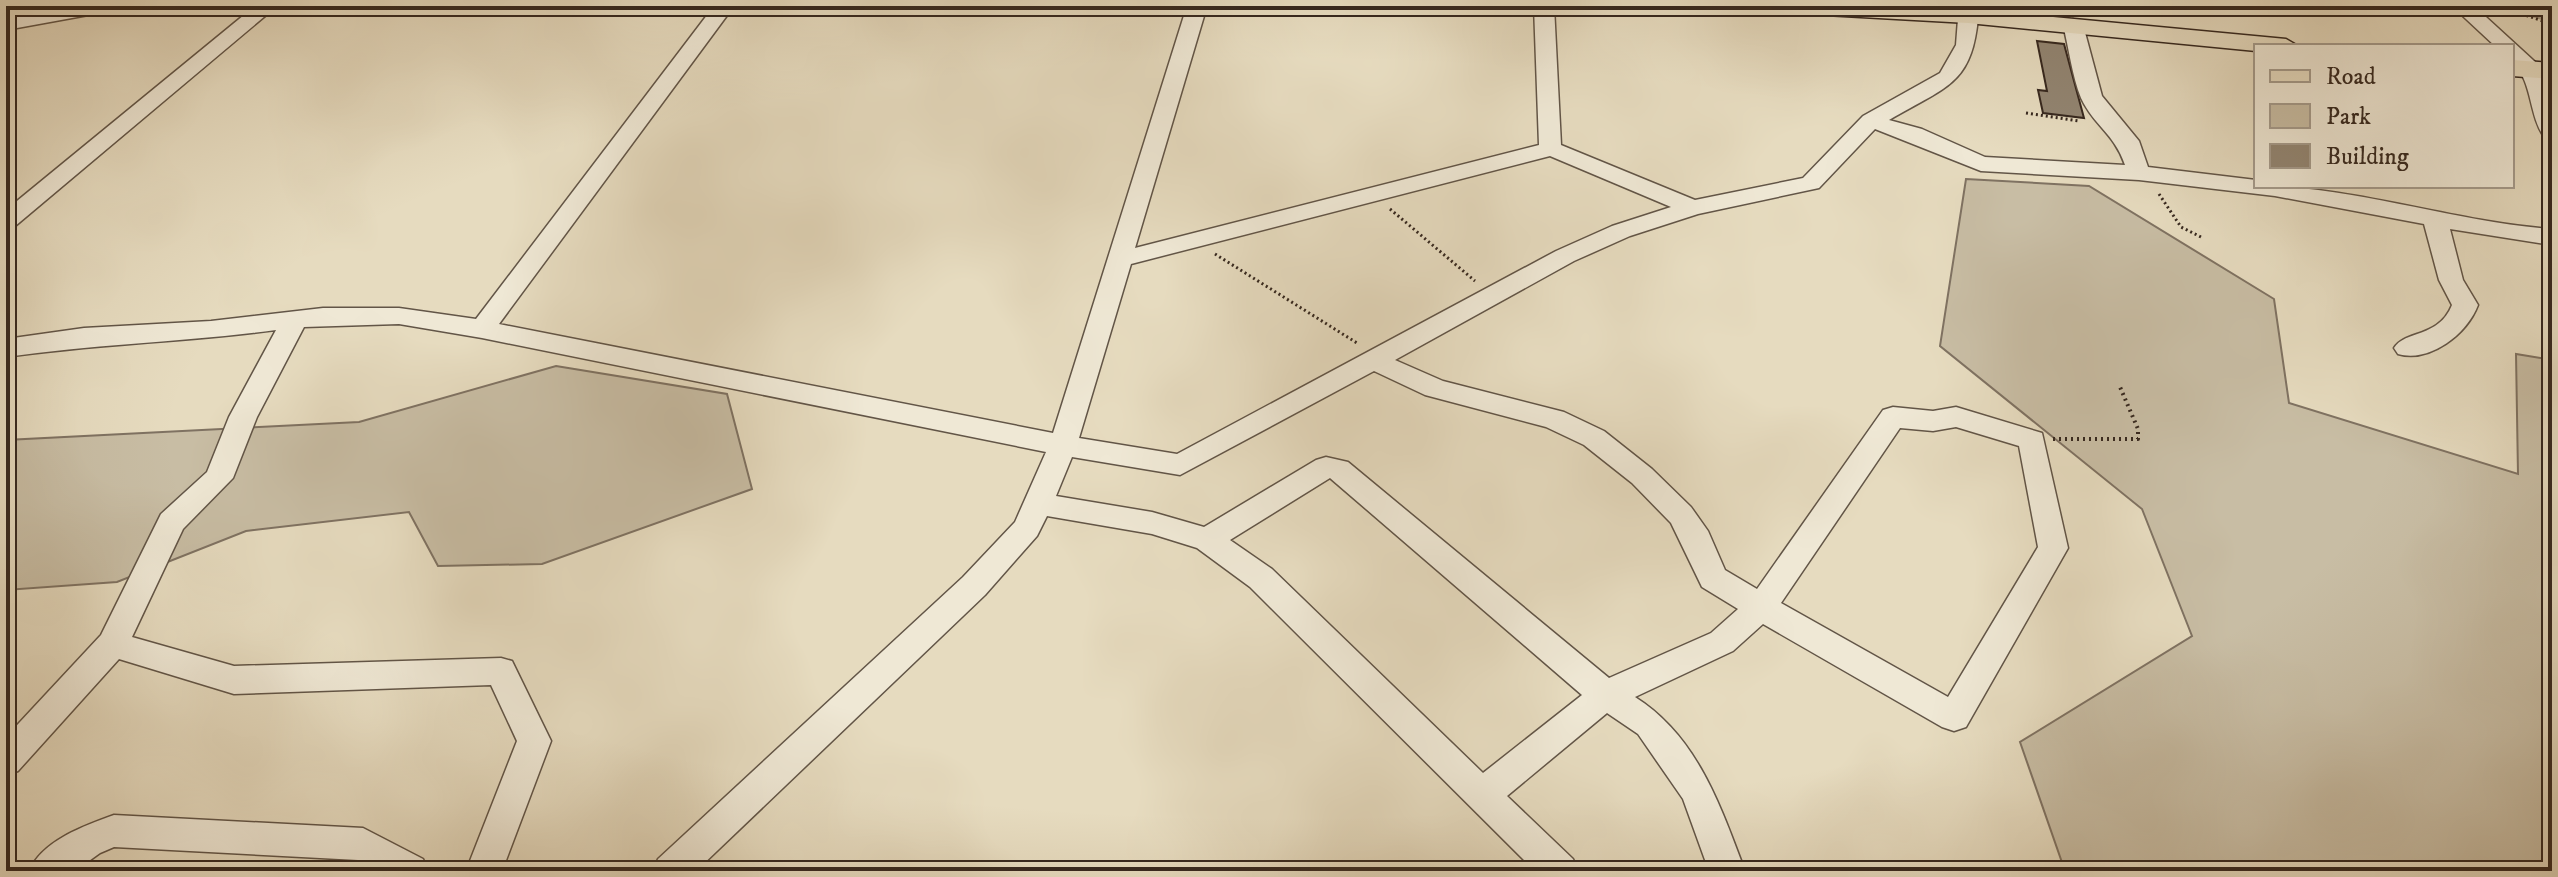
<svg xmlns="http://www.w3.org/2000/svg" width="2558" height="877" font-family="'IM FELL DW Pica',serif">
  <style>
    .green { fill: #c8bda4; stroke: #7f7262; stroke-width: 2 }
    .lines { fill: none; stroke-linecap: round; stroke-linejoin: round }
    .river { fill: #aa9e89; fill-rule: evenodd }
    .building { fill: #928572; stroke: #36281f; stroke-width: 2 }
    .minor-casing { stroke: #625547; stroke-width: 3 }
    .major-casing { stroke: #36281f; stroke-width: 3 }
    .path-far1 { stroke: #36281f; stroke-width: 3; stroke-dasharray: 2 3; stroke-linecap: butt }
    .path { stroke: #36281f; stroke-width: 4; stroke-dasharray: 2 4; stroke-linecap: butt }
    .minor { fill: #efe8d5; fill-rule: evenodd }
    .major { fill: #e6dbbf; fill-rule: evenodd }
  </style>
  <rect width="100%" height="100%" fill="#e6dbbf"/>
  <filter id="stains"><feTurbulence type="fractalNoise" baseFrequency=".0025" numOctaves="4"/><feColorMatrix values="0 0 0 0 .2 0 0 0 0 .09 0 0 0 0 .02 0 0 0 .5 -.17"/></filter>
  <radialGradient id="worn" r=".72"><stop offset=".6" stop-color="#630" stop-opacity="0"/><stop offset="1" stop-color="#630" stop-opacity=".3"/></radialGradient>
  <path class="green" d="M 1966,179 L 2089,186 L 2274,299 L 2289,403 L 2518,474 L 2516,354 L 2552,360 L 2552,871 L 2065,871 L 2020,742 L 2192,636 L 2142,509 L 1940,346 Z
    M 556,366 L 727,394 L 752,489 L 542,564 L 438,566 L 409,512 L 246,531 L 117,582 L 6,590 L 6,440 L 359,422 Z"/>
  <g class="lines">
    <path class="river" d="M 2513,6 L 2552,6 L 2552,23 L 2518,13 Z"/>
  </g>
  <path class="building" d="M 2037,41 L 2064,44 L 2084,118 L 2043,113 L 2038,90 L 2047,91 Z"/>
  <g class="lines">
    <g class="minor-casing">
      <path id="minor" d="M 72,6 L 115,6 L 105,12 L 6,30 L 6,18 Z
        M 255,6 L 277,6 L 14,227 L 6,229 L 6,210 Z
        M 714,6 L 734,6 L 499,324 L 1053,433 L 1187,6 L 1207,6 L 1135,248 L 1539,145 L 1534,6 L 1554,6 L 1561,145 L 1695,200 L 1803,178 L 1863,116 L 1940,73 L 1956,45 L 1959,6 L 1979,6 C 1974,84 1951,84 1889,120 L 1922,129 L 1985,157 L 2125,165 C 2114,133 2094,126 2081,98 C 2072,76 2069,48 2063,25 L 2073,19 L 2083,25 L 2102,96 L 2139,141 L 2148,167 L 2256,180 L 2256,186 C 2356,186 2453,222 2552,229 L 2552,245 L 2450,229 L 2463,280 L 2478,305 C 2467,334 2430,363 2398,354 L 2394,348 C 2405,330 2439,338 2452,305 L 2439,280 L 2424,224 L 2275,196 L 2139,180 L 1981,171 L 1875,129 L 1819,188 L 1698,214 L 1630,236 L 1574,261 L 1395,360 L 1443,381 L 1564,412 L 1604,431 L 1652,469 L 1691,507 L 1708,531 L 1725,570 L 1757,589 L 1883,410 L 1893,407 L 1933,411 L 1956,407 L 2042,433 L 2068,548 L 1966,727 L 1954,731 L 1942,727 L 1763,624 L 1733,651 L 1635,697 C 1697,736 1720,805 1745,871 L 1709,871 L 1683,799 L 1638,734 L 1607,713 L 1507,796 L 1573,859 L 1578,871 L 1535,871 L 1250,587 L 1197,548 L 1152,534 L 1047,516 L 1037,536 L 985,595 L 696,871 L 653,871 L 658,859 L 963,577 L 1015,522 L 1046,452 L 482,338 L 399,324 L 304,327 L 257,417 L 233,478 L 183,529 L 132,637 L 234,666 L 501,658 L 512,661 L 551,741 L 502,871 L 466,871 L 517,741 L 491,685 L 234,694 L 119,659 L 18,771 L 6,775 L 6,737 L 101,635 L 161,514 L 207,472 L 229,417 L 276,330 C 186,342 96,344 6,357 L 6,339 L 84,328 L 211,321 L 323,308 L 399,308 L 476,319 ZM 1550,156 L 1671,207 L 1612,226 L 1556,251 L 1177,454 L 1079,438 L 1131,264 ZM 1374,371 L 1425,395 L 1546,427 L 1584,445 L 1632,483 L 1671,523 L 1702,587 L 1738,609 L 1711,633 L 1609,678 L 1348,462 L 1326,457 L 1316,460 L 1204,527 L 1152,512 L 1056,496 L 1072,457 L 1180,475 ZM 1956,427 L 2019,446 L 2038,547 L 1948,697 L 1781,603 L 1900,428 L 1933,431 ZM 1330,478 L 1582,695 L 1483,773 L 1272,569 L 1230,540 Z
        M 2452,6 L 2474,6 L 2544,70 L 2552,104 L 2552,139 L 2544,137 C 2528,113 2533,81 2512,62 L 2512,46 L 2495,46 Z
        M 114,815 L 363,828 L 423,859 L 428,871 L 377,871 L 358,860 L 114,847 L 100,853 L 75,871 L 29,871 C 43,840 84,826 114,815 Z"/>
    </g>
    <g class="major-casing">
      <path id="major" d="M 1777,6 L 1968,9 L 2286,39 L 2298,46 L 2256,46 L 2256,51 L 1968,23 L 1789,13 Z
        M 2512,60 L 2552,63 L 2552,79 L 2512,76 Z"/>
    </g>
    <path class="path-far1" d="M 2498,6 L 2552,24
      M 2026,113 L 2079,121
      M 2159,194 L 2181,227 L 2201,237
      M 1390,209 L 1475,281
      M 1215,254 L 1357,343"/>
    <path class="path" d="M 2053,439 L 2138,439 L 2138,429 L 2120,387"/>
    <use href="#minor" class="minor"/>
    <use href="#major" class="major"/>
  </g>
  <rect width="2558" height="877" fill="none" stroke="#e6dbbf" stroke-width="32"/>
  <rect x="8" y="8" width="2542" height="861" fill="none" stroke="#36281f" stroke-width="4"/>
  <rect x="16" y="16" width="2526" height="845" fill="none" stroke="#36281f" stroke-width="2"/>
  <rect x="2254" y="44" width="260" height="144" fill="#efe8d5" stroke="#a59b8c" stroke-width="2"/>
  <rect x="2270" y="70" width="40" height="12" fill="#e6dbbf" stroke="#a59b8c" stroke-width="2"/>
  <text x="2326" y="84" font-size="24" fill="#36281f">Road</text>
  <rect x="2270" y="104" width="40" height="24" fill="#c8bda4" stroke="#a59b8c" stroke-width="2"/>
  <text x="2326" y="124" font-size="24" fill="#36281f">Park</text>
  <rect x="2270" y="144" width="40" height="24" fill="#928572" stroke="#a59b8c" stroke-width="2"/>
  <text x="2326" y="164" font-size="24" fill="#36281f">Building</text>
  <rect width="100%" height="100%" filter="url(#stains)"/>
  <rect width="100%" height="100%" fill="url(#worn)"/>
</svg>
